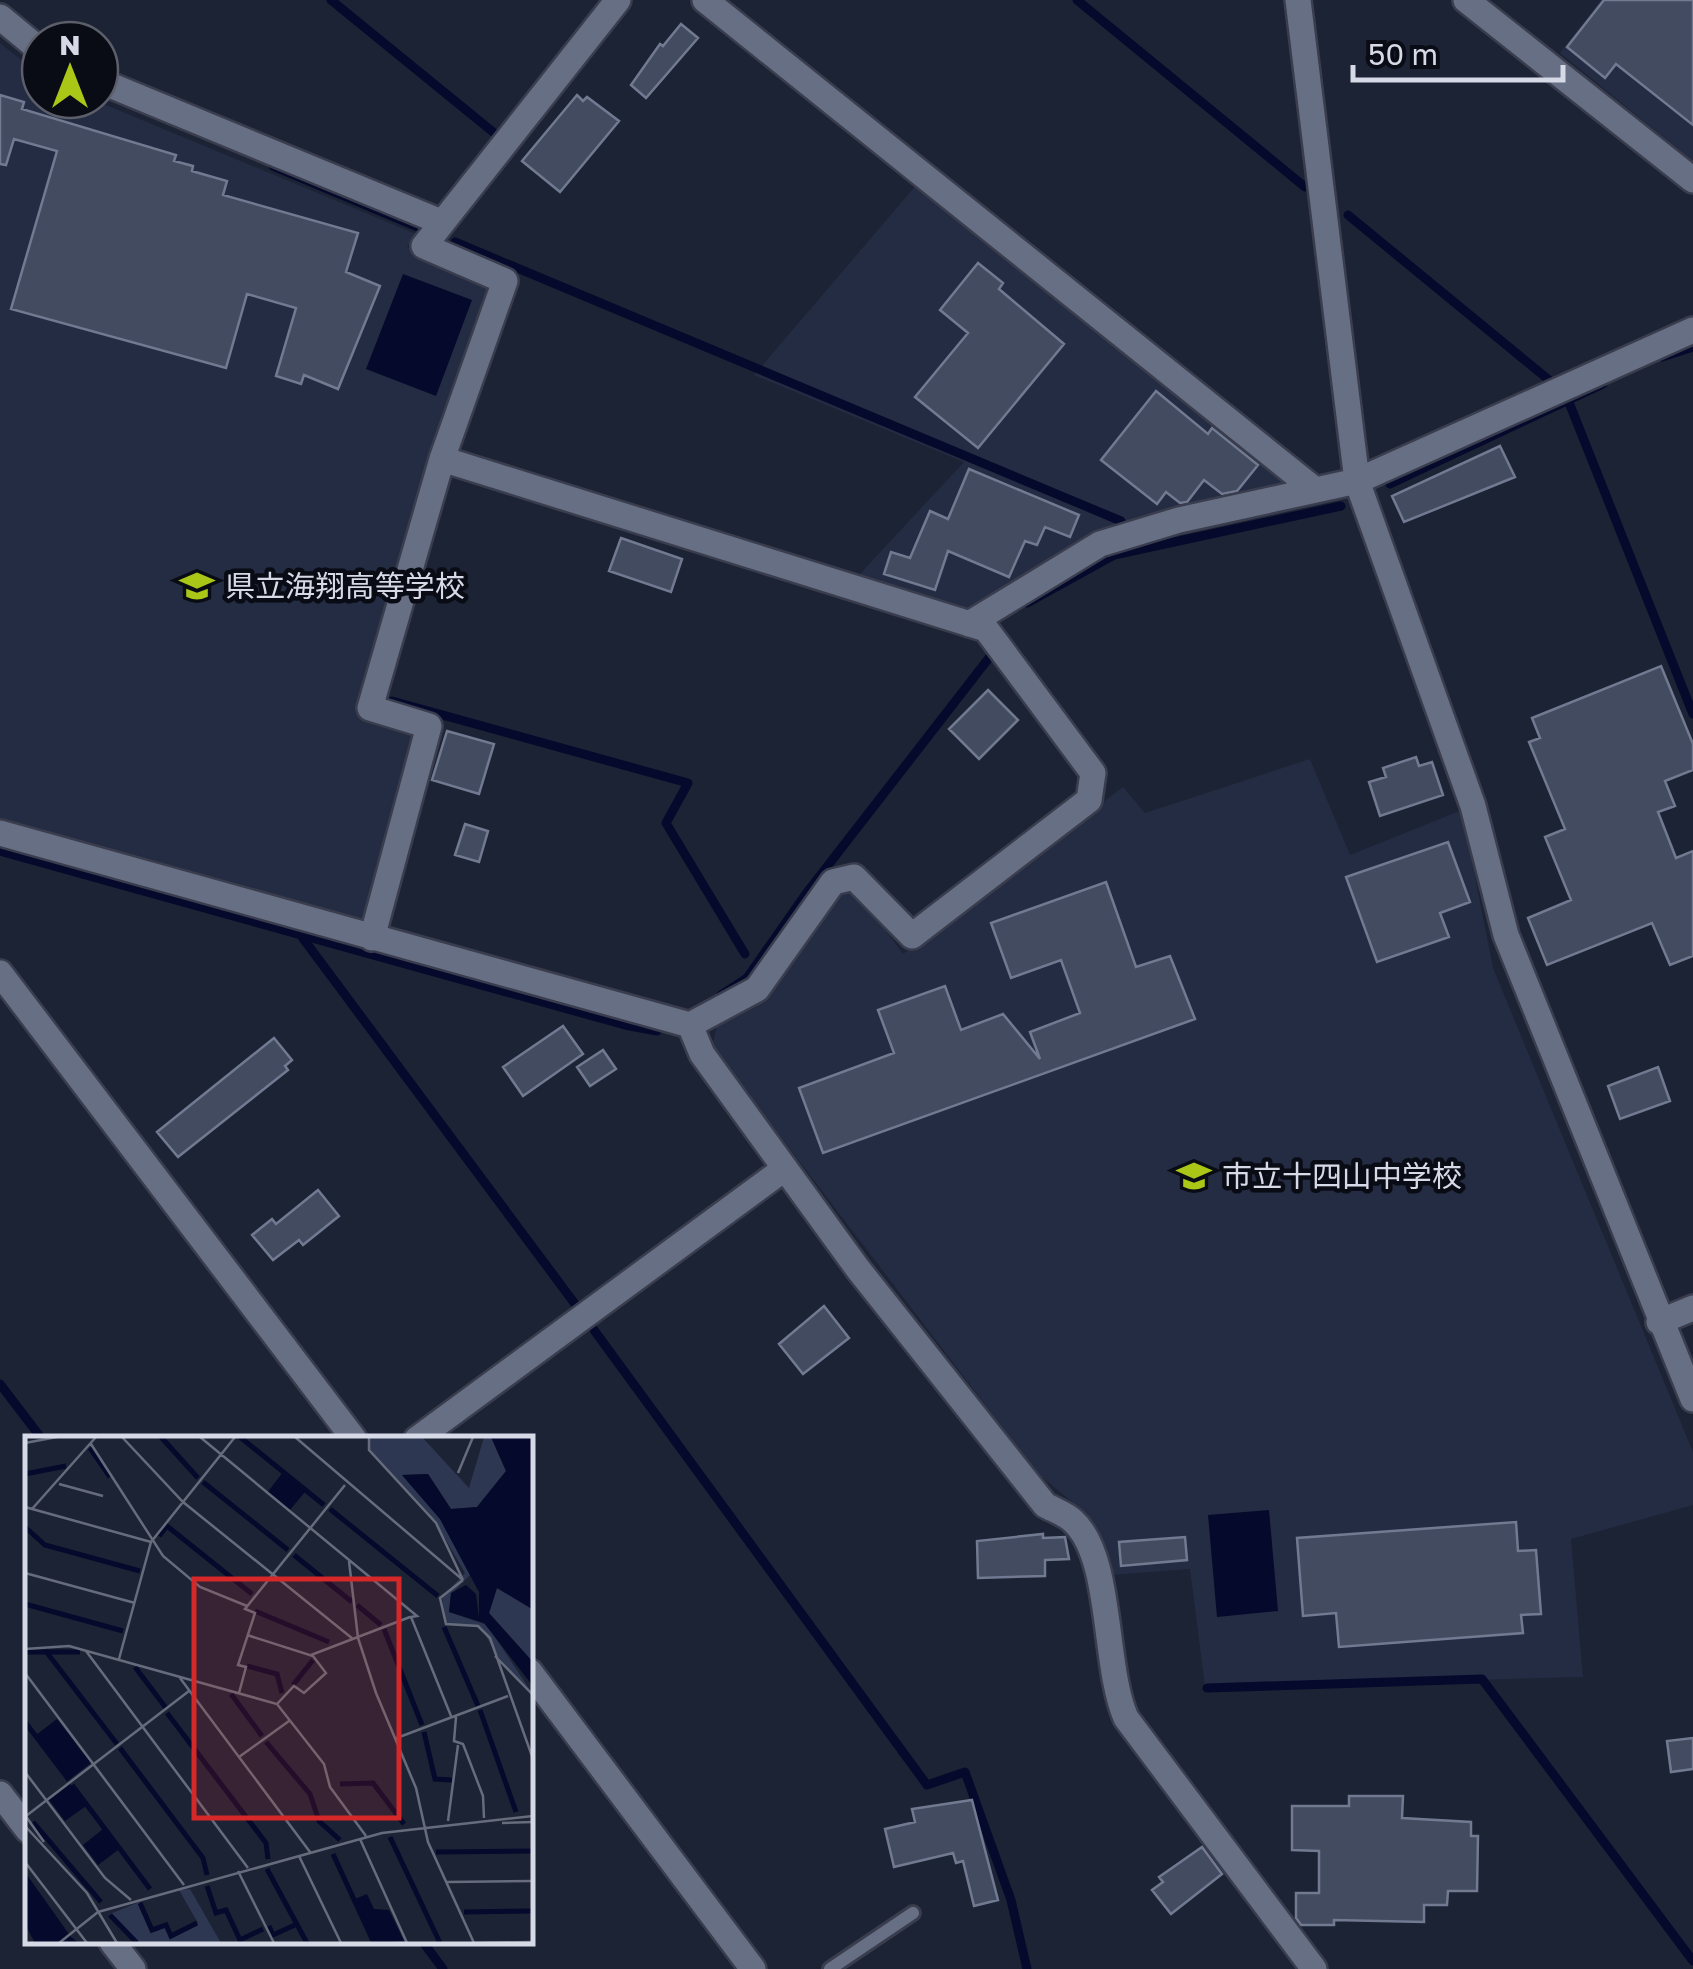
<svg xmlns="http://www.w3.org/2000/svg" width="1693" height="1969" font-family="'Golos Text','Noto Sans JP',sans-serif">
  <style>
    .built { fill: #242c43 }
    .water { fill: #05092b }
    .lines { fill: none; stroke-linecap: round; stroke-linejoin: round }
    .stream { stroke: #05092b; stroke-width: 9 }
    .building { fill: #434b60; stroke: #717a91; stroke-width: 2.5 }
    .lane-casing { stroke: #393d4d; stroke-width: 18 }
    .street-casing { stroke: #393d4d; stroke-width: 30 }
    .lane { stroke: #676f85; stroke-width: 12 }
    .street { stroke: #676f85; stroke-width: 25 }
    .labels { text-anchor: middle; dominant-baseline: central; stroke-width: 9; stroke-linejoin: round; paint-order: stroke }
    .poi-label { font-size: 30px; fill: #d6dae7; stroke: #0a0c15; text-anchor: start }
    .inset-river { fill: none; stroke: #05092b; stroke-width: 5 }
    .inset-road { fill: none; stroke: #666c7c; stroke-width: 2.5 }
    .view { fill: #d62828; fill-opacity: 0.15; stroke: #d62828; stroke-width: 5 }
    .inset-edge { fill: none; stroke: #d6dae7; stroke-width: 5 }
  </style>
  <rect width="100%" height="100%" fill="#1c2335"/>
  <path class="built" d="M 1601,0 L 1693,0 L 1693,161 L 1560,53 Z
    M 0,43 L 40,75 L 40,100 L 94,100 L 416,234 L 407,247 L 491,281 L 494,296 L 433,459 L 355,712 L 410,730 L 415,744 L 369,920 L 0,818 Z
    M 918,183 L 1293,487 L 1113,527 L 961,611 L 857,577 L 964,462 L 754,375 Z
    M 1310,759 L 1350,855 L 1462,810 L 1493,968 L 1693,1452 L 1693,1505 L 1571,1539 L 1583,1677 L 1205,1687 L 1190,1569 L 1112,1575 L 1102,1540 L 1086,1513 L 1038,1474 L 712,1047 L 717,1026 L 757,999 L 845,889 L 858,892 L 903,954 L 1123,787 L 1145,813 Z"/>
  <path class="water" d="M 403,274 L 472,300 L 436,396 L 366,369 Z
    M 1269,1510 L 1278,1611 L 1217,1617 L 1208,1515 Z"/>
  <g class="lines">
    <path class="stream" d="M 331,0 L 493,132
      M 1077,0 L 1305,187
      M 273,166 L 418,227
      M 1348,215 L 1549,380
      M 455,242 L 1121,521
      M 1662,357 L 1693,347
      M 1568,400 L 1693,714
      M 1390,484 L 1603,384
      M 1027,603 L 1114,555 L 1341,506
      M 392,701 L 688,783 L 666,823 L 745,954
      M 0,851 L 625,1025 L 657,1031
      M 302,937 L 575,1304
      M 721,995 L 747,978 L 805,895 L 992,654
      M 594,1330 L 927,1785 L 965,1772 L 1011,1900 L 1027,1969
      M 0,1384 L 42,1439
      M 1207,1688 L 1482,1679 L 1693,1961
      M 423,1942 L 443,1969"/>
  </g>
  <path class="building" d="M 1604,0 L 1693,0 L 1693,125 L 1616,64 L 1605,78 L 1567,47 Z
    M 681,24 L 698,38 L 646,98 L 631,85 L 660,44 L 663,46 Z
    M 0,95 L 24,102 L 22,109 L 176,155 L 174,161 L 193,166 L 192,171 L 227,181 L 223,195 L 358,233 L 346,272 L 380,286 L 338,389 L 304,375 L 301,384 L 276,376 L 296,308 L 247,294 L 226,368 L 11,309 L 57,151 L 14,139 L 6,165 L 0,164 Z
    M 577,95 L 583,101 L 587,97 L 619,121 L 560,192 L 522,161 Z
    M 978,263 L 1003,283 L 999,289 L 1064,344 L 978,448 L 915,397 L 968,333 L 940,310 Z
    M 1156,391 L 1208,434 L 1212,428 L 1258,465 L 1237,491 L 1222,494 L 1204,480 L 1187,502 L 1180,503 L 1166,492 L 1157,504 L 1101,460 Z
    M 1500,446 L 1515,477 L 1404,522 L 1392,496 Z
    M 969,469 L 1079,515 L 1070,537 L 1045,527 L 1037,545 L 1025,541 L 1009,577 L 948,551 L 935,590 L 884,574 L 891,552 L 910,558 L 930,511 L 948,519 Z
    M 621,538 L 682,559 L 671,592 L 609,571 Z
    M 1661,666 L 1693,744 L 1693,770 L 1665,781 L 1675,806 L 1658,812 L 1676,858 L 1693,851 L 1693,956 L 1670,965 L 1652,923 L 1547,965 L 1528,918 L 1571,900 L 1545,837 L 1565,829 L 1529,742 L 1540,738 L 1532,718 Z
    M 988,690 L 1018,720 L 979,759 L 949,729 Z
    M 447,731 L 494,744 L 479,794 L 432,780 Z
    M 1416,757 L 1419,766 L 1432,762 L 1443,795 L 1380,816 L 1369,782 L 1386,777 L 1383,768 Z
    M 465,824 L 488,831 L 479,862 L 455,855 Z
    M 1448,842 L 1470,902 L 1440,913 L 1449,937 L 1377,962 L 1346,877 Z
    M 1106,882 L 1136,967 L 1170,956 L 1195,1019 L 823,1153 L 799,1088 L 894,1053 L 878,1010 L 945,986 L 961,1030 L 1003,1014 L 1040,1059 L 1030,1032 L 1080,1013 L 1061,960 L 1011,978 L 991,923 Z
    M 563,1026 L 583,1054 L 523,1096 L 503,1067 Z
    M 274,1038 L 292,1060 L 285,1066 L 288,1070 L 178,1157 L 157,1132 Z
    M 603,1050 L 616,1069 L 590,1086 L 577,1067 Z
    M 1658,1067 L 1670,1101 L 1620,1119 L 1608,1086 Z
    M 318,1190 L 339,1216 L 303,1245 L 299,1240 L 273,1260 L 252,1235 L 272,1219 L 276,1224 Z
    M 824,1306 L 849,1338 L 803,1374 L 779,1344 Z
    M 1516,1522 L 1518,1551 L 1536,1550 L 1541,1614 L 1521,1615 L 1523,1633 L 1339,1647 L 1336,1613 L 1303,1616 L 1297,1538 Z
    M 1043,1534 L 1043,1538 L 1065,1537 L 1069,1559 L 1045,1560 L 1045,1576 L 978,1578 L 977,1541 Z
    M 1185,1537 L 1187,1560 L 1121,1566 L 1119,1542 Z
    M 1693,1738 L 1693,1769 L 1671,1772 L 1667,1741 Z
    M 1349,1796 L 1403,1796 L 1402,1818 L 1471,1822 L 1471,1836 L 1478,1836 L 1477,1891 L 1448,1891 L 1447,1905 L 1424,1905 L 1424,1922 L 1334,1920 L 1334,1925 L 1301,1925 L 1296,1918 L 1296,1893 L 1319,1893 L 1319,1851 L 1292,1850 L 1292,1806 L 1349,1806 Z
    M 972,1800 L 998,1900 L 974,1906 L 963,1861 L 956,1863 L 953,1853 L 894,1867 L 885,1829 L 915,1822 L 912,1809 Z
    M 1202,1847 L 1222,1874 L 1171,1914 L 1152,1890 L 1163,1882 L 1159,1877 Z"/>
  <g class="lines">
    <g class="lane-casing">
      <path id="lane" d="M 830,1969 L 913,1913"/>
    </g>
    <g class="street-casing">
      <path id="street" d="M 705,0 L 1314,489
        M 1298,0 L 1357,481 L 1473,806 L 1506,935 L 1693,1399
        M 1466,0 L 1693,180
        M 0,17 L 40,50
        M 100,81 L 441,222
        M 442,459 L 986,629 L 1093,773 L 1089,800 L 912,936 L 854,877 L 833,882 L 757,989 L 690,1025
        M 969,624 L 1100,544 L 1179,520 L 1357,481 L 1693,330
        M 0,833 L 690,1025 L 702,1054 L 858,1269 L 1045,1505 C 1054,1510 1066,1514 1073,1521 C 1113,1557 1103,1666 1126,1718 L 1314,1969
        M 372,938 L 429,726 L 370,708 L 442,459 L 505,281 L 424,246 L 618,0
        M 0,973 L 354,1439
        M 1659,1322 L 1693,1308
        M 417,1439 L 784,1169
        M 530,1672 L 753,1969
        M 0,1794 L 28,1830
        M 112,1942 L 133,1969"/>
    </g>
    <use href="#lane" class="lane"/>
    <use href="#street" class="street"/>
  </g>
  <defs>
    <g id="school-bare" transform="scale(2.7)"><path d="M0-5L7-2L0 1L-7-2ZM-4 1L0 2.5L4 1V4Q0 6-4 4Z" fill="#aac718" stroke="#0a0c15" stroke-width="2.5" paint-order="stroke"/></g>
  </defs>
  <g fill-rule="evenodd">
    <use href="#school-bare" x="197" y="586"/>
    <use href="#school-bare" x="1194" y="1176"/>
  </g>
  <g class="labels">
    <g class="poi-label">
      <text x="225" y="586">県立海翔高等学校</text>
      <text x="1222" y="1176">市立十四山中学校</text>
    </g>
  </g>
  <g transform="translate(25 1436)">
    <rect width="508" height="508" fill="#1c2335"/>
    <path d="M 345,1 L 397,1 L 444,52 L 459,1 L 466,1 L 481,35 L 452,71 L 426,73 L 403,38 L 377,39 L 415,83 L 445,139 L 426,158 L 424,176 L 462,189 L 507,257 L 472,220 L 456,191 L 421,188 L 417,161 L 440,137 L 411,87 L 345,14 ZM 472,152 L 507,173 L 507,225 L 464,177 ZM 165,453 L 196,507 L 113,507 L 85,478 L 114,466 L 127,495 L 140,490 L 146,500 L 173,487 L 154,454 Z" fill="#2e3752"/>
    <path d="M 466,1 L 507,1 L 507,173 L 472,152 L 464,177 L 507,225 L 507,249 L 459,187 L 424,176 L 426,157 L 441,149 L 451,158 L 454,182 L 454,156 L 415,83 L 377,39 L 403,38 L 426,73 L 452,71 L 481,35 ZM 258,36 L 280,56 L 264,75 L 242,57 ZM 32,283 L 66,327 L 45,343 L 11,299 ZM 45,348 L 61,370 L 40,385 L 24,364 ZM 78,393 L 93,414 L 73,429 L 58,409 ZM 0,436 L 46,501 L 54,507 L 10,507 L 0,488 ZM 342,458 L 349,473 L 364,474 L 379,505 L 351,507 L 330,463 Z" fill="#05092b"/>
    <path class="inset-river" d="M 136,1 L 173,42M 215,1 L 299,69M 65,12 L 85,41M 0,38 L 41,30M 178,46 L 263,114M 305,73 L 413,160M 0,91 L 20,109 L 115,135M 134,100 L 142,90 L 227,158M 269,119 L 327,166M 0,168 L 98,195M 332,169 L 356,189M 230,175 L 304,206M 419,191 L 453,270M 359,193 L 397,289M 20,214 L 92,308M 0,216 L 55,216M 222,230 L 252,238 L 257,257M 110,231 L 141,272M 268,249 L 288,224M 206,258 L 237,300M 455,274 L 491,376M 142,277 L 241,407 L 243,423M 0,286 L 44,344M 399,296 L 410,343 L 427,344M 241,306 L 285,358 L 294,385 L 315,404M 95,312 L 178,422 L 182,439M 315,348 L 348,347 L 379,388M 47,349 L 125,453M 8,386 L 76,466M 365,401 L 415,507M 411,416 L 508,415M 308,418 L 349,507M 242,433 L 282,507M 182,450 L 191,477 L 201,474 L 215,504 L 238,493M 115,467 L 127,494 L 141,489 L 146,500 L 172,487M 439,476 L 506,475M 85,479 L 112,507M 244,490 L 248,499 L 272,488"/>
    <path class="inset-road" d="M 97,1 L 158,66 L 328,203M 175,1 L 392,180 L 386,181 L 426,280M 270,1 L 438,144M 344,1 L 344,14 L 411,87 L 438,144M 0,7 L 32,1M 66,8 L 138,120 L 175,151 L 222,170M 433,37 L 448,1M 34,48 L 78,60M 0,71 L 126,106M 7,73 L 71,1M 324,125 L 333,202 L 351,257 L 391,352 L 403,406 L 449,507M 0,137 L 110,167M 438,144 L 415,162 L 421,188 L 453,190 L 465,202 L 508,323M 222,199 L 288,220 L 301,237 L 279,257 L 269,250 L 252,268M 0,213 L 44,210 L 252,268 L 299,328 L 305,351 L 341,400M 61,215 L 223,432M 286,219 L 385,181M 470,220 L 508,259M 94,223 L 126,106 L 210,1M 0,237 L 159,449M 155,242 L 285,416M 214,257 L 221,231 L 213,229 L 230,177 L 220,173 L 320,49M 431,281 L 429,305 L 438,308 L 458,360 L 459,382M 369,303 L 483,260M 214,321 L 264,285M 0,336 L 80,442 L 106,464M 0,379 L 19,406M 1,380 L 164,255M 423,385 L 433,309M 477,387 L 508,386M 0,390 L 62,457 L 92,507M 335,403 L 382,507M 274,420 L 316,507M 0,426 L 62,507M 213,435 L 249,507M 422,446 L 508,445M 73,476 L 357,397 L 508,380M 34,507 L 73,476M 449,507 L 506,506"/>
    <path class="view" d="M 169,143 L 374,143 L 374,382 L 169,382 Z"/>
    <rect width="508" height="508" class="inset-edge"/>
  </g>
  <g transform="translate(70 70)"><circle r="48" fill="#0a0c15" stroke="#5c5e69" stroke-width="2.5"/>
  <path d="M0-8L18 38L0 25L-18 38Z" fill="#aac718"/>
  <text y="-15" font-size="28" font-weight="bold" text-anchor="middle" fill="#d6dae7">N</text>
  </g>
  <path d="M1353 65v15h210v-15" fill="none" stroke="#d6dae7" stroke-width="5"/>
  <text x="1368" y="65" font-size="30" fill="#d6dae7" stroke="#0a0c15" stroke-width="8" paint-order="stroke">50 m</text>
</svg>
